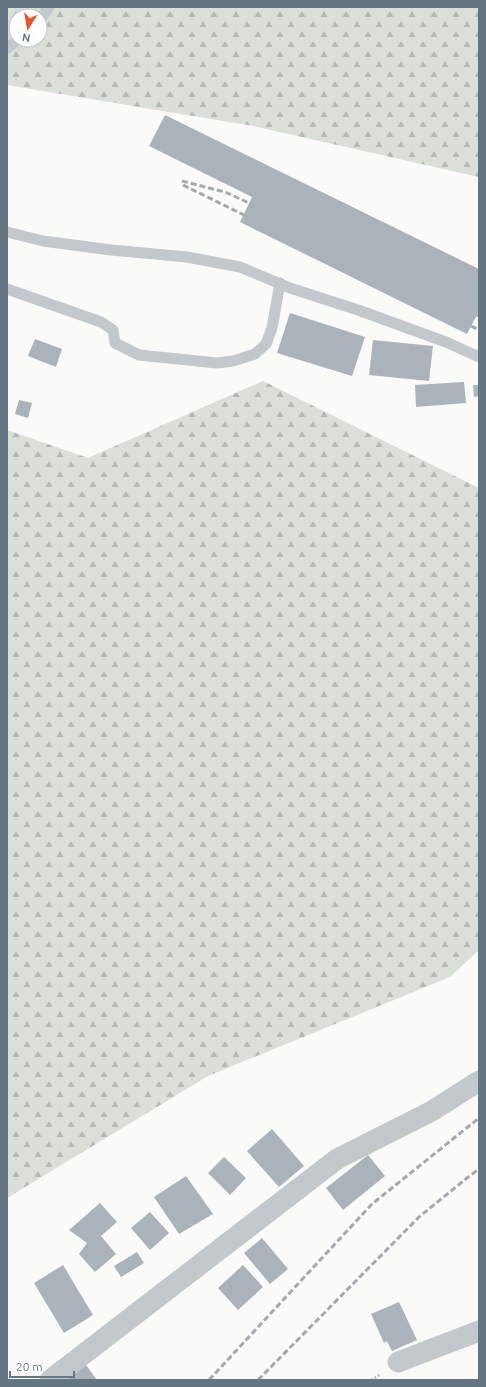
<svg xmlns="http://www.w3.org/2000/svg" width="486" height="1387" font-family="Ubuntu,sans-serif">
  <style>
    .forest { fill: url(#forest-firs); fill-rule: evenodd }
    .building { fill: #aab3b9 }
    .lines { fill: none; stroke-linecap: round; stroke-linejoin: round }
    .path { stroke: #bbbfc2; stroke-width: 2.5; stroke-dasharray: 2 2; stroke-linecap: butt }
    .lane { stroke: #c3c8cc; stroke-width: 11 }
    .street { stroke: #c3c8cc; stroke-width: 21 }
    .rail { stroke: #a2aab0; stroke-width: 3; stroke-dasharray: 6 3; stroke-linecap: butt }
  </style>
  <defs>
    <pattern id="forest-firs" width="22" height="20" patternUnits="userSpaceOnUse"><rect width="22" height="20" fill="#dadfd7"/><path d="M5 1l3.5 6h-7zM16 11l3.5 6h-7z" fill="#b4b9b4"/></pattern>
  </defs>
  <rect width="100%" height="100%" fill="#fafaf8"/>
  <path class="forest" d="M 7,7 L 479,7 L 479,177 L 253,126 L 7,85 ZM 16,16 L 40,16 L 40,40 L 16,40 Z
    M 263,381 L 479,488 L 479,950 L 450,977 L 208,1076 L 7,1198 L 7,430 L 88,458 Z"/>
  <path class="building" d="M 165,115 L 479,269 L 479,311 L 467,334 L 240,222 L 252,197 L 149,146 Z
    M 290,313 L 365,337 L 352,376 L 277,353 Z
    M 35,339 L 62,349 L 56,367 L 28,356 Z
    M 373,340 L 433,346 L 429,381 L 369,375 Z
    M 464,382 L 466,403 L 416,407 L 415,385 Z
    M 473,385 L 479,385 L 479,396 L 474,397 Z
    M 19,400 L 32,403 L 28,418 L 15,414 Z
    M 272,1129 L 304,1166 L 279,1187 L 247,1151 Z
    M 368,1155 L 385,1176 L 343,1210 L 326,1188 Z
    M 224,1157 L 246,1178 L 230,1195 L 208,1173 Z
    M 186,1176 L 213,1214 L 179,1234 L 154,1197 Z
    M 100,1203 L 117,1222 L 101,1236 L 116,1254 L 95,1272 L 79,1254 L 87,1243 L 69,1230 Z
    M 150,1212 L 169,1233 L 150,1250 L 131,1228 Z
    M 262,1238 L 288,1269 L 270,1284 L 244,1253 Z
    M 137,1252 L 144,1263 L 121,1277 L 114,1266 Z
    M 63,1265 L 93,1315 L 64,1333 L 34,1283 Z
    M 243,1265 L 263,1287 L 238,1310 L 218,1288 Z
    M 399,1302 L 417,1340 L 392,1351 L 387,1341 L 384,1343 L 371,1314 Z
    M 86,1365 L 97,1380 L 67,1380 Z"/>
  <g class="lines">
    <path class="path" d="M 371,1380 L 381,1374"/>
    <path class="lane" d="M 40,20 L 49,7
      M 7,48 L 18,40
      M 7,232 L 43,241 L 111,250 L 187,257 L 240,267 L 290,288 L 358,310 L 446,342 L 479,357
      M 7,289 L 101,322 L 113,330 L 115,343 L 139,355 L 217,363 L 233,361 L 255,354 L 266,344 L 272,328 L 280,283"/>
    <path class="street" d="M 398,1362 L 479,1331
      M 50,1380 L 337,1159 L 432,1111 L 479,1081"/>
    <path class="rail" d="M 182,181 L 225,192 L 249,203
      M 183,185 L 244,215
      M 477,315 L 479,316
      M 471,326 L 479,330
      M 209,1380 L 372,1204 L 479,1118
      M 258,1380 L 419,1217 L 467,1178 L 479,1169"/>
  </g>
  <rect width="486" height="1387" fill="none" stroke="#657683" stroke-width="16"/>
  <g transform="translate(28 28) rotate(191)"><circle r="19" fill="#ffffff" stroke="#c1c8cd"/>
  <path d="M0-3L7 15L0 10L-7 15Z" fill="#e4572e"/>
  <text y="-6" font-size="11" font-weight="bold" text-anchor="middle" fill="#657683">N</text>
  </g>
  <path d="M10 1371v6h64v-6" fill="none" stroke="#657683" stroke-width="2"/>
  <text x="16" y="1371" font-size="12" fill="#657683" stroke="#ffffff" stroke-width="3" paint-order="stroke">20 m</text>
</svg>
